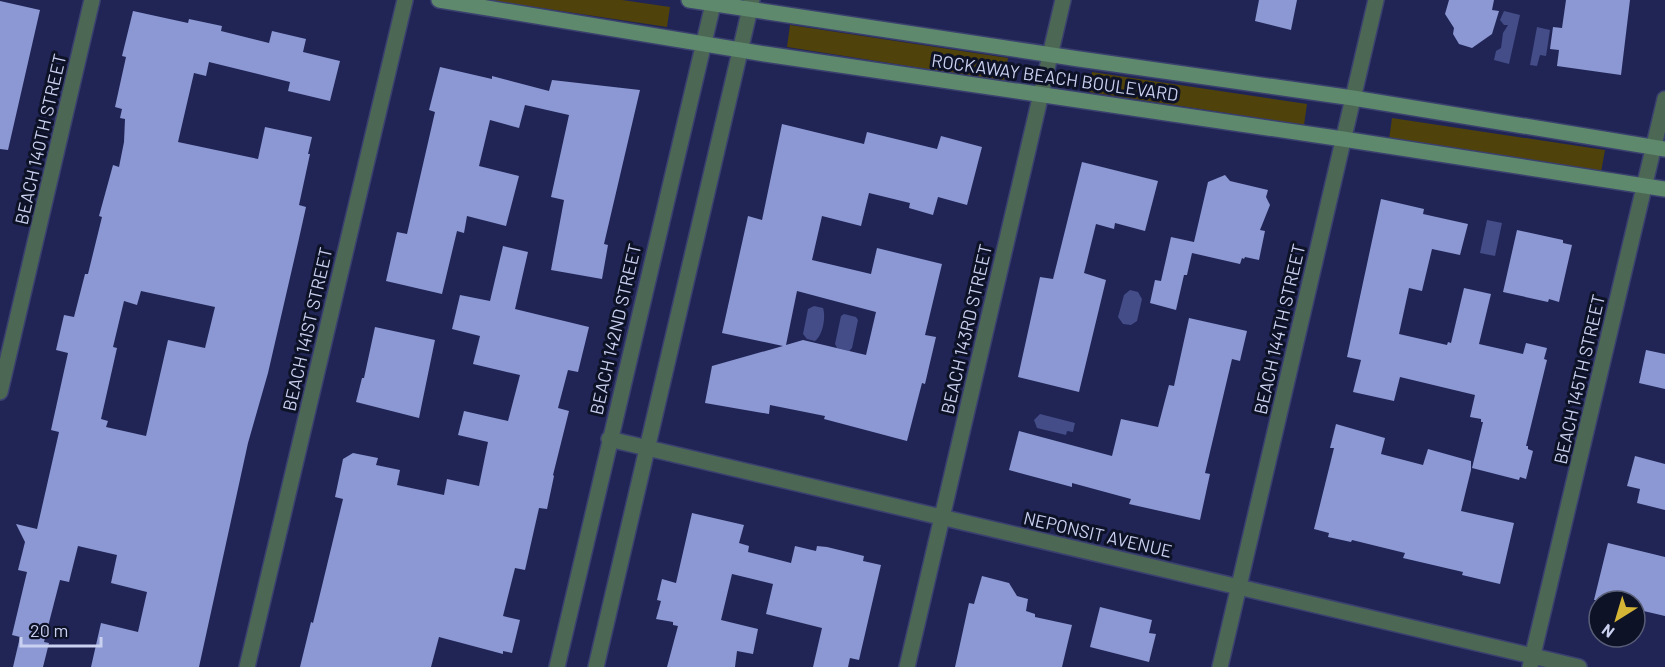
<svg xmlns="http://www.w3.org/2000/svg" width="1665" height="667" font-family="Barlow,sans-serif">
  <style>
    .green { fill: #4f420a }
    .water { fill: #444d87 }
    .building { fill: #8c98d3; fill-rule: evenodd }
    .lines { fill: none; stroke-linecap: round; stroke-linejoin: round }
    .street-casing { stroke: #3b416f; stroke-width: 18 }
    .secondary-casing { stroke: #3b416f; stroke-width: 18 }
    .street { stroke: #4d6755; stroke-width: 15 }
    .secondary { stroke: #5e896c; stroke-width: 15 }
    .labels { text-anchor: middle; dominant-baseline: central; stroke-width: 6; stroke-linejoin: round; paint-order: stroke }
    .street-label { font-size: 18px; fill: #cad1f0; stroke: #0e1227 }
  </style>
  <rect width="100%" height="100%" fill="#202556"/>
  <path class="green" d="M 489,0 L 622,0 L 670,7 L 667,27 Z
    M 790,25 L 1008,58 L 1004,81 L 787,47 Z
    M 1092,72 L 1307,104 L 1304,125 L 1089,92 Z
    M 1392,118 L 1605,150 L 1601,172 L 1389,140 Z"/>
  <path class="water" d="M 1504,11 L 1520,15 L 1509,64 L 1494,60 L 1496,51 L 1501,48 L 1503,33 L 1508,25 L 1504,25 L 1500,20 Z
    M 1537,27 L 1550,30 L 1546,56 L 1540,55 L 1537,66 L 1530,65 Z
    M 1487,220 L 1502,223 L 1495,256 L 1480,253 Z
    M 1130,290 L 1138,292 L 1142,299 L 1137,321 L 1131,325 L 1123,324 L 1118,317 L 1124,295 Z
    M 814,306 L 823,308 C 826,317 823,335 815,341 L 807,339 L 803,334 L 808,309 Z
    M 844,314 L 856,317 L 858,320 L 852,348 L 849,351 L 837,348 L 835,344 L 841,316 Z
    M 1040,414 L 1075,423 L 1073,432 L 1067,431 L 1066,435 L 1037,428 L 1034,420 Z"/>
  <path class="building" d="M 1259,0 L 1297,0 L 1291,30 L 1255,21 Z
    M 1449,0 L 1494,0 L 1492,10 L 1499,11 L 1492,34 L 1472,48 L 1459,44 L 1453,34 L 1454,28 L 1445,14 Z
    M 1566,0 L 1630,0 L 1621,75 L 1557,66 L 1559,50 L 1550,49 L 1553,27 L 1562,28 Z
    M 0,1 L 40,10 L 8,150 L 0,149 Z
    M 133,11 L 188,23 L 189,19 L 222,26 L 221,31 L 269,43 L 272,31 L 306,39 L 303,52 L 340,61 L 330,101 L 288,91 L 290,82 L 209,62 L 206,76 L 194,73 L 178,142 L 258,159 L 265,127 L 312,137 L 308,154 L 310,154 L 299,205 L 306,207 L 298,243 L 268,373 L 248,443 L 199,667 L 91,667 L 101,623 L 138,632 L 147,592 L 111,583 L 117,555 L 78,546 L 69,582 L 60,580 L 44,642 L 49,643 L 43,667 L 13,667 L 20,637 L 12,635 L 27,572 L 18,570 L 25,542 L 16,524 L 37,529 L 59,432 L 51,430 L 68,353 L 56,350 L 64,315 L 74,317 L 85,274 L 88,274 L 102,217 L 99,216 L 113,165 L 119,167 L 124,142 L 125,119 L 120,118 L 122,109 L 115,107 L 126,57 L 122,56 ZM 141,291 L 215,307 L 205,348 L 168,340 L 146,436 L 106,427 L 108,421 L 101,419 L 117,348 L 113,347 L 124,301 L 137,305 Z
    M 440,67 L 492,79 L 492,76 L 549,91 L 552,80 L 640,90 L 604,244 L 608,245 L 602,279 L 551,270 L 564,200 L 551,197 L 569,115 L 525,105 L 519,128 L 490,120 L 479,166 L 519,176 L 506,226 L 467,216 L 464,233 L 457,231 L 442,294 L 386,281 L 397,232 L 407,234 L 435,112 L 429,110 Z
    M 782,124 L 864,144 L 867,132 L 937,149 L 941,136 L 982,147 L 967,205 L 938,197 L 933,215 L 909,208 L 910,203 L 869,193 L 861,226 L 822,216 L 812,260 L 871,274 L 877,248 L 942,264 L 925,335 L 936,337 L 925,384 L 922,383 L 907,441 L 824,419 L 825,416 L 770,405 L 769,414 L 705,403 L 712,366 L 783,346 L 722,333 L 748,216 L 762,220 ZM 797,291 L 876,312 L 866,355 L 803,340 L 786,345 Z
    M 1082,162 L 1158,181 L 1145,231 L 1115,223 L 1114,229 L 1096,224 L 1084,273 L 1106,280 L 1079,392 L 1018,377 L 1040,277 L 1053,279 Z
    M 1225,175 L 1230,181 L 1268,190 L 1266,197 L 1270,205 L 1260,230 L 1265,231 L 1259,260 L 1245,257 L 1244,259 L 1242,258 L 1240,264 L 1192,253 L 1187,275 L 1184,275 L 1176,310 L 1150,303 L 1155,280 L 1161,281 L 1171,237 L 1194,242 L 1208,182 Z
    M 1381,199 L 1424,209 L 1423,214 L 1468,224 L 1460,255 L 1432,249 L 1422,291 L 1409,288 L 1399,334 L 1447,345 L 1448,342 L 1451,343 L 1464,288 L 1491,294 L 1479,344 L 1523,354 L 1526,343 L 1547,348 L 1544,359 L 1547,360 L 1526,446 L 1528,446 L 1528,449 L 1533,451 L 1526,479 L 1520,477 L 1519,480 L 1472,468 L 1483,422 L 1481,422 L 1481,419 L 1470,417 L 1475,395 L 1400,377 L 1394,401 L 1353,392 L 1361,360 L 1347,357 Z
    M 1517,230 L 1563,240 L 1563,243 L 1572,245 L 1559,302 L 1549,299 L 1548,302 L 1503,292 Z
    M 503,246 L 528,252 L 515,309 L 589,327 L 578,372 L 568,370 L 558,408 L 569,411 L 553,475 L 554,476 L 547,509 L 539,508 L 525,570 L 515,568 L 503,616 L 520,620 L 512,653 L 503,651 L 503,654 L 439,637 L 431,667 L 300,667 L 311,622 L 313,623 L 343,499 L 335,497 L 343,459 L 353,453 L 378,458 L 376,465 L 400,470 L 397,485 L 444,495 L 447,479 L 479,486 L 488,442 L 458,435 L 464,411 L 508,421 L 520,375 L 473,364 L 480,336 L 452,329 L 460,295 L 490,301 Z
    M 1189,318 L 1247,331 L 1240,361 L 1232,359 L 1205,473 L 1210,474 L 1200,520 L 1129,504 L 1131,499 L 1072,483 L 1072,487 L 1009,470 L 1019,431 L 1112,456 L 1121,419 L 1158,427 L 1169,385 L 1174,386 Z
    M 375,327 L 435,340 L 419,418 L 356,402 L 362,378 L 364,378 Z
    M 1646,350 L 1665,354 L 1665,389 L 1639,383 Z
    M 1336,424 L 1385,438 L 1381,454 L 1423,465 L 1428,449 L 1471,461 L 1471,470 L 1461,511 L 1514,523 L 1500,584 L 1462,575 L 1463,572 L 1403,558 L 1405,553 L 1352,540 L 1351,542 L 1328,537 L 1329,533 L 1314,529 L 1334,448 L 1330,448 Z
    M 1635,456 L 1665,464 L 1665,510 L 1637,503 L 1640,489 L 1627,486 Z
    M 692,513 L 744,525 L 739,543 L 749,546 L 748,552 L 791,563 L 795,546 L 816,551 L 817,546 L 827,547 L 864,556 L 863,561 L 881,565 L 859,660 L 850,658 L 848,667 L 813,667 L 822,628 L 766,614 L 773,584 L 732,574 L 721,620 L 758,629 L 753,654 L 737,651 L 735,667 L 667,667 L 678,626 L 673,625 L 673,622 L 656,619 L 661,601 L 657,600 L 662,579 L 676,583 Z
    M 1608,543 L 1665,557 L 1665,616 L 1635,609 L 1635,601 L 1594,600 Z
    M 982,576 L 1009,583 L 1017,596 L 1028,599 L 1026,611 L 1035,614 L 1035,617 L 1072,625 L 1062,667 L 955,667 L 969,603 L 974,604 Z
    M 1100,607 L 1152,620 L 1149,633 L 1156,634 L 1149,662 L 1090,647 Z"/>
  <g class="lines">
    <g class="street-casing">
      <path id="street" d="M 0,392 L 92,0
        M 609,439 L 1579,667
        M 247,667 L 405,0
        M 557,667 L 714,0
        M 596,667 L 752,0
        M 907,667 L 1063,0
        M 1220,667 L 1376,0
        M 1530,667 L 1665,99"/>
    </g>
    <g class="secondary-casing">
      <path id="secondary" d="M 439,0 L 765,54 L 1343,139 L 1665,189
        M 689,0 L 1079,59 L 1353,98 L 1665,149"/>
    </g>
    <use href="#street" class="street"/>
    <use href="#secondary" class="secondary"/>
  </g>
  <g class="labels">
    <g class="street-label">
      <text transform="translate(1055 77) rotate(8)">ROCKAWAY BEACH BOULEVARD</text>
      <text transform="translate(40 139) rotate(-77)">BEACH 140TH STREET</text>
      <text transform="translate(307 329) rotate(-77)">BEACH 141ST STREET</text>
      <text transform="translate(615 329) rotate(-77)">BEACH 142ND STREET</text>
      <text transform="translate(966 329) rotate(-77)">BEACH 143RD STREET</text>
      <text transform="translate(1279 329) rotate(-77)">BEACH 144TH STREET</text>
      <text transform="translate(1579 379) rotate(-77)">BEACH 145TH STREET</text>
      <text transform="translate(1098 534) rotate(13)">NEPONSIT AVENUE</text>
    </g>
  </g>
  <g transform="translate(1617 619) rotate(217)"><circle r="28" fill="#0e1227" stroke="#595e77" stroke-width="1.5"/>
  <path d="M0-4.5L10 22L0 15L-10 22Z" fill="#d5b535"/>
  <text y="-9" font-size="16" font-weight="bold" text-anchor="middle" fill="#cad1f0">N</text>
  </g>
  <path d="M21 637v9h80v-9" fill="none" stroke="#cad1f0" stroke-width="3"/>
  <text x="30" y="637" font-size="18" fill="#cad1f0" stroke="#0e1227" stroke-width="4.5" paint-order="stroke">20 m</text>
</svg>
